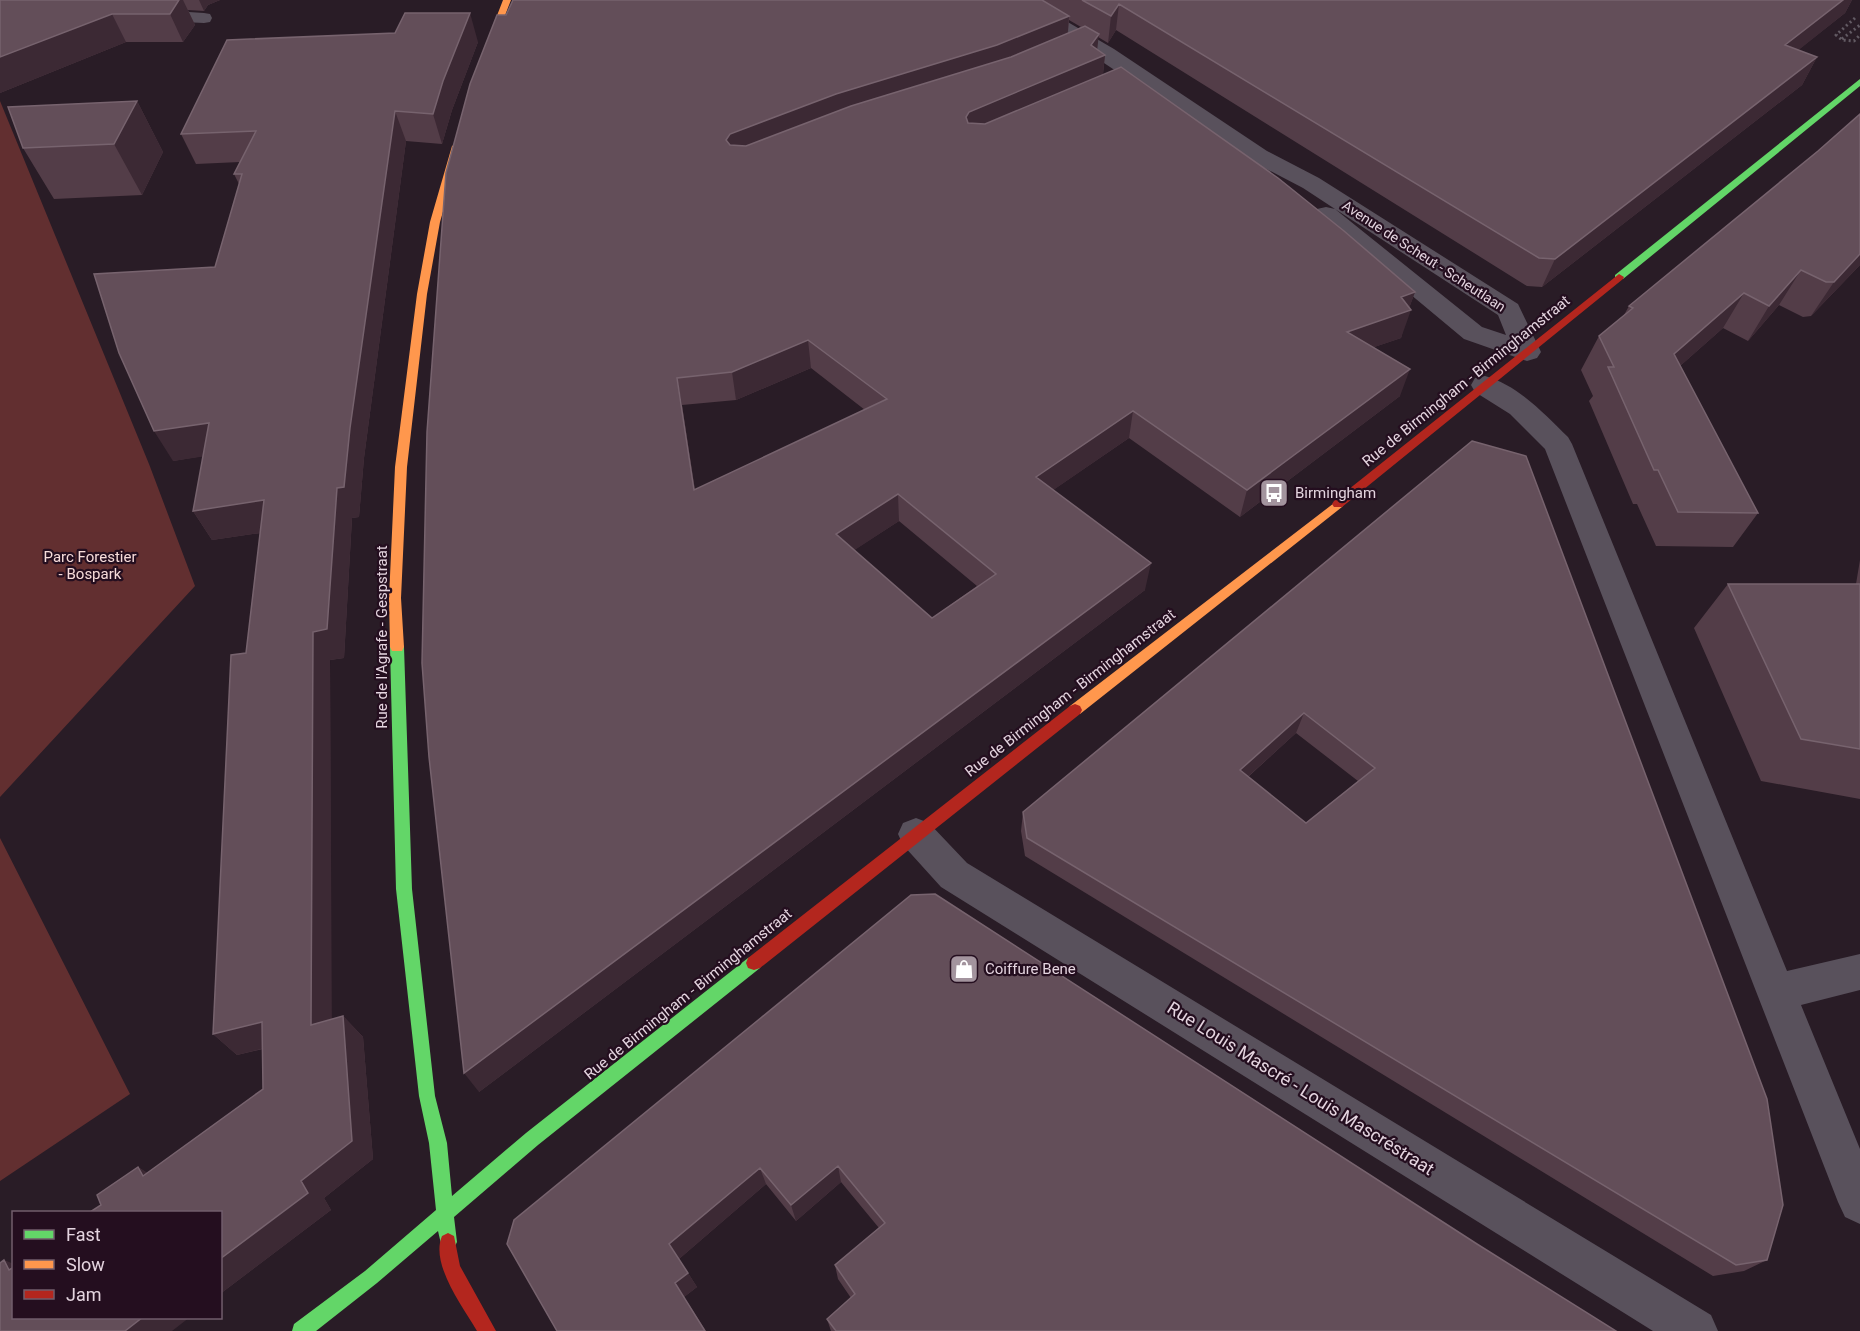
<svg xmlns="http://www.w3.org/2000/svg" width="1860" height="1331" font-family="Roboto,sans-serif">
  <style>
    .green { fill: #622f30 }
    .lines { fill: none; stroke-linecap: round; stroke-linejoin: round }
    .path { stroke: #625a63; stroke-width: 3; stroke-dasharray: 2 3; stroke-linecap: butt }
    .lane { fill: #59515c; fill-rule: evenodd }
    .street { fill: #59515c; fill-rule: evenodd }
    .fast { fill: #63d668; fill-rule: evenodd }
    .slow { fill: #ff974d; fill-rule: evenodd }
    .jam { fill: #b3261e; fill-rule: evenodd }
    .wall { fill: #533d48; fill-rule: evenodd }
    .shaded-wall { fill: #3c2934 }
    .building { fill: #634e59; stroke: #77636e; stroke-width: 1.5; fill-rule: evenodd }
    .labels { text-anchor: middle; dominant-baseline: central; stroke-width: 4.5; stroke-linejoin: round; paint-order: stroke }
    .far-street-label { font-size: 14px; fill: #e4d4df; stroke: #240e1f }
    .street-label { font-size: 15px; fill: #e4d4df; stroke: #240e1f }
    .poi-label { font-size: 15px; fill: #e4d4df; stroke: #240e1f; text-anchor: start }
    .park-label { font-size: 15px; fill: #f7dcda; stroke: #240e1f }
    .near-street-label { font-size: 18px; fill: #e4d4df; stroke: #240e1f }
  </style>
  <rect width="100%" height="100%" fill="#291c26"/>
  <path class="green" d="M 0,101 L 149,464 L 195,586 L 0,797 Z
    M 0,838 L 130,1094 L 0,1181 Z"/>
  <g class="lines">
    <path class="path" d="M 1855,18 L 1836,35 L 1842,40 L 1854,41 L 1860,35
      M 1842,39 L 1860,25"/>
    <path class="lane" d="M 108,0 L 129,0 L 158,10 L 204,13 L 210,14 L 212,18 L 210,22 L 204,23 C 179,22 124,21 108,0 Z"/>
    <path class="street" d="M 1005,0 L 1030,0 L 1114,49 L 1267,151 L 1319,178 L 1518,304 L 1541,352 L 1537,358 L 1527,361 L 1464,339 L 1314,214 L 1317,209 L 1326,207 L 1335,209 L 1303,188 L 1251,161 L 1098,59 L 1008,4 ZM 1335,209 L 1498,315 L 1506,335 L 1482,327 Z
      M 1485,376 C 1518,385 1544,414 1568,437 L 1572,444 L 1787,971 L 1860,954 L 1860,990 L 1801,1005 L 1860,1149 L 1860,1224 L 1845,1217 L 1838,1202 L 1545,449 L 1510,414 L 1475,392 L 1471,385 L 1475,378 Z
      M 916,818 L 929,823 L 967,863 L 1711,1315 L 1718,1331 L 1653,1331 L 941,887 L 903,845 L 898,834 L 903,823 Z"/>
    <path class="fast" d="M 1860,79 L 1860,86 L 1623,279 L 1615,279 L 1615,275 Z
      M 397,642 L 402,643 L 404,647 L 412,889 L 435,1096 L 447,1143 L 452,1196 L 526,1133 L 748,958 L 754,956 L 760,958 L 762,963 L 760,968 L 538,1145 L 454,1217 L 457,1242 L 454,1248 L 448,1251 L 442,1248 L 438,1231 L 377,1283 L 316,1331 L 292,1331 L 294,1324 L 365,1271 L 436,1210 L 429,1143 L 419,1096 L 396,889 L 390,647 L 392,643 Z"/>
    <path class="slow" d="M 503,0 L 511,0 L 489,57 L 482,59 L 481,57 Z
      M 457,143 L 462,146 L 440,222 L 427,294 L 407,467 L 401,598 L 404,647 L 402,651 L 392,651 L 390,647 L 389,598 L 395,467 L 417,294 L 430,222 L 452,146 Z
      M 1338,500 L 1344,504 L 1342,507 L 1080,714 L 1070,714 L 1068,710 L 1070,706 Z"/>
    <path class="jam" d="M 1619,274 L 1624,277 L 1623,279 L 1342,507 L 1334,507 L 1332,504 L 1334,501 Z
      M 1075,704 L 1080,706 L 1082,710 L 1080,714 L 760,968 L 754,970 L 748,968 L 746,963 L 748,958 L 1070,706 Z
      M 448,1233 L 454,1236 L 460,1266 L 496,1331 L 477,1331 C 463,1307 430,1264 442,1236 Z"/>
  </g>
  <path class="wall" d="M 0,0 L 220,0 L 208,5 L 204,11 L 188,10 L 195,25 L 183,42 L 126,42 L 0,93 Z
    M 513,0 L 1852,0 L 1845,13 L 1798,50 L 1817,57 L 1802,85 L 1542,287 L 1527,286 L 1116,30 L 1108,43 L 1098,37 L 1097,49 L 1105,55 L 1103,74 L 1415,292 L 1409,308 L 1401,338 L 1374,347 L 1400,396 L 1240,517 L 1129,438 L 1053,490 L 1145,590 L 479,1092 L 506,15 ZM 1069,20 L 1081,27 L 1068,33 ZM 811,368 L 865,410 L 695,490 L 682,405 L 736,400 ZM 899,521 L 977,586 L 932,618 L 854,550 Z
    M 478,42 L 452,110 L 442,144 L 406,141 L 364,458 L 359,517 L 352,518 L 344,658 L 330,660 L 331,1019 L 343,1016 L 363,1037 L 373,1159 L 324,1198 L 331,1210 L 220,1294 L 220,1212 L 101,1205 L 138,1167 L 147,1173 L 263,1089 L 263,1049 L 237,1055 L 213,1034 L 246,653 L 260,533 L 212,540 L 193,511 L 203,456 L 173,461 L 239,184 L 234,174 L 240,162 L 196,164 L 181,134 Z
    M 137,101 L 163,152 L 142,195 L 54,199 L 23,148 Z
    M 1818,151 L 1860,265 L 1811,316 L 1803,317 L 1779,305 L 1748,341 L 1723,328 L 1680,366 L 1758,513 L 1733,547 L 1656,546 L 1637,504 L 1633,504 L 1589,401 L 1593,396 L 1581,370 L 1599,336 L 1624,315 L 1629,306 Z
    M 1472,441 L 1767,1260 L 1744,1271 L 1713,1276 L 1025,856 L 1021,831 L 1023,812 ZM 1296,733 L 1358,781 L 1306,823 L 1248,777 Z
    M 1860,560 L 1860,799 L 1761,781 L 1694,628 L 1728,584 L 1856,584 Z
    M 911,895 L 1477,1244 L 1616,1331 L 831,1331 L 827,1319 L 851,1298 L 838,1279 L 835,1265 L 879,1228 L 841,1182 L 796,1221 L 766,1184 L 679,1259 L 697,1287 L 684,1297 L 706,1331 L 557,1331 Z"/>
  <path class="shaded-wall" d="M 179,0 L 183,0 L 195,25 L 183,42 L 170,14 Z
    M 199,0 L 220,0 L 208,5 L 204,11 Z
    M 1843,0 L 1852,0 L 1845,13 L 1771,72 L 1785,45 Z
    M 1119,4 L 1116,30 L 1108,43 L 1111,16 Z
    M 470,13 L 478,42 L 452,110 L 442,144 L 433,114 L 443,81 Z
    M 112,14 L 126,42 L 0,93 L 0,57 Z
    M 1069,16 L 1067,43 L 730,167 L 726,140 L 730,134 L 836,94 Z
    M 1099,34 L 1096,59 L 1105,55 L 1102,82 L 965,144 L 966,117 L 969,112 L 1091,45 Z
    M 1817,57 L 1802,85 L 1542,287 L 1555,259 Z
    M 137,101 L 163,152 L 142,195 L 114,144 Z
    M 395,111 L 406,141 L 364,458 L 359,517 L 352,518 L 344,658 L 330,660 L 332,1046 L 311,1025 L 313,632 L 337,488 L 350,428 Z
    M 1860,254 L 1860,265 L 1811,316 L 1834,282 Z
    M 1801,270 L 1779,305 L 1748,341 L 1769,306 Z
    M 1415,292 L 1408,311 L 1411,310 L 1401,338 L 1339,359 L 1347,332 L 1401,297 Z
    M 1744,293 L 1723,328 L 1654,389 L 1674,354 Z
    M 808,340 L 811,368 L 736,400 L 732,372 Z
    M 1410,369 L 1400,396 L 1240,517 L 1247,490 Z
    M 677,378 L 682,405 L 699,518 L 694,490 Z
    M 1133,411 L 1129,438 L 1033,504 L 1036,477 Z
    M 209,423 L 226,453 L 173,461 L 154,431 Z
    M 898,494 L 899,521 L 838,561 L 836,534 Z
    M 264,500 L 281,530 L 212,540 L 193,511 Z
    M 1151,563 L 1145,590 L 479,1092 L 464,1073 Z
    M 1304,713 L 1296,733 L 1233,790 L 1240,770 Z
    M 343,1016 L 363,1037 L 373,1159 L 324,1198 L 331,1210 L 220,1294 L 220,1259 L 301,1181 Z
    M 262,1022 L 285,1043 L 237,1055 L 213,1034 Z
    M 838,1166 L 841,1182 L 796,1221 L 791,1205 Z
    M 138,1167 L 167,1185 L 143,1176 Z
    M 760,1168 L 766,1184 L 679,1259 L 669,1244 Z
    M 4,1260 L 14,1264 L 14,1272 L 9,1270 Z
    M 688,1273 L 697,1287 L 684,1297 L 706,1331 L 675,1283 Z
    M 143,1317 L 190,1317 L 172,1331 L 125,1331 Z"/>
  <path class="building" d="M 0,0 L 179,0 L 170,14 L 112,14 L 0,57 Z
    M 513,0 L 1042,0 L 1069,16 L 997,45 L 836,94 L 730,134 L 726,140 L 730,145 L 746,146 L 851,106 L 1011,57 L 1085,26 L 1099,34 L 1091,45 L 1105,55 L 969,112 L 966,117 L 968,123 L 985,124 L 1121,67 L 1278,178 L 1344,231 L 1415,292 L 1401,297 L 1411,310 L 1347,332 L 1410,369 L 1247,490 L 1133,411 L 1036,477 L 1151,563 L 464,1073 L 429,757 L 422,663 L 427,432 L 446,173 L 470,84 L 497,15 L 506,15 ZM 808,340 L 887,399 L 694,490 L 677,378 L 732,372 ZM 898,494 L 996,574 L 932,618 L 836,534 Z
    M 1082,0 L 1843,0 L 1785,45 L 1817,57 L 1555,259 L 1539,258 L 1119,4 L 1111,16 Z
    M 405,13 L 470,13 L 443,81 L 433,114 L 395,111 L 350,428 L 344,487 L 337,488 L 327,629 L 313,632 L 311,1025 L 343,1016 L 352,1141 L 301,1181 L 308,1193 L 220,1259 L 220,1212 L 90,1212 L 101,1205 L 97,1195 L 138,1167 L 143,1176 L 263,1089 L 262,1022 L 213,1034 L 231,655 L 246,653 L 264,500 L 193,511 L 209,423 L 154,431 L 119,353 L 94,274 L 215,267 L 242,174 L 234,174 L 256,131 L 181,134 L 227,40 L 395,33 Z
    M 137,101 L 114,144 L 23,148 L 8,107 Z
    M 1860,114 L 1860,254 L 1834,282 L 1826,282 L 1801,270 L 1769,306 L 1744,293 L 1674,354 L 1758,513 L 1678,512 L 1658,470 L 1654,470 L 1608,367 L 1614,367 L 1599,336 L 1633,308 L 1629,306 L 1818,151 Z
    M 1472,441 L 1526,456 L 1767,1099 L 1783,1205 L 1767,1260 L 1736,1265 L 1027,838 L 1023,812 ZM 1304,713 L 1375,768 L 1306,823 L 1240,770 Z
    M 1728,584 L 1860,584 L 1860,749 L 1801,739 Z
    M 935,894 L 1477,1244 L 1616,1331 L 836,1331 L 827,1319 L 855,1294 L 835,1265 L 885,1223 L 838,1166 L 791,1205 L 760,1168 L 669,1244 L 688,1273 L 675,1283 L 705,1331 L 557,1331 L 507,1244 L 514,1220 L 911,895 Z
    M 4,1260 L 9,1270 L 14,1267 L 14,1317 L 143,1317 L 125,1331 L 0,1331 L 0,1263 Z"/>
  <defs>
    <g id="bus-square" transform="scale(1.5)"><rect x="-9" y="-9" width="18" height="18" rx="4" fill="#a3949e" stroke="#240e1f"/><path d="M-5-6H5V4H4V6H2V4H-2V6H-4V4H-5ZM-3.5-4V0h7V-4ZM-3.5 1.2v1.5H-2V1.2ZM2 1.2v1.5H3.5V1.2Z" fill="#fff"/></g>
    <g id="shop-square" transform="scale(1.5)"><rect x="-9" y="-9" width="18" height="18" rx="4" fill="#a3949e" stroke="#240e1f"/><path d="M-5-2.5h2.3a2.7 3.5 0 0 1 5.4 0H5L5.5 6h-11ZM-1.5-2.5h3a1.5 2.3 0 0 0-3 0Z" fill="#fff"/></g>
  </defs>
  <g fill-rule="evenodd">
    <use href="#bus-square" x="1274" y="493"/>
    <use href="#shop-square" x="964" y="969"/>
  </g>
  <g class="labels">
    <g class="far-street-label">
      <text transform="translate(1424 256) rotate(33)">Avenue de Scheut - Scheutlaan</text>
    </g>
    <g class="street-label">
      <text transform="translate(1466 381) rotate(-39)">Rue de Birmingham - Birminghamstraat</text>
      <text transform="translate(382 637) rotate(-90)">Rue de l'Agrafe - Gespstraat</text>
      <text transform="translate(1070 693) rotate(-38)">Rue de Birmingham - Birminghamstraat</text>
      <text transform="translate(688 994) rotate(-39)">Rue de Birmingham - Birminghamstraat</text>
    </g>
    <g class="poi-label">
      <text x="1295" y="493">Birmingham</text>
      <text x="985" y="969">Coiffure Bene</text>
    </g>
    <g class="park-label">
      <text x="90" y="557">Parc Forestier<tspan x="90" dy="17">- Bospark</tspan></text>
    </g>
    <g class="near-street-label">
      <text transform="translate(1301 1088) rotate(32)">Rue Louis Mascré - Louis Mascréstraat</text>
    </g>
  </g>
  <rect x="12" y="1211" width="210" height="108" fill="#240e1f" stroke="#715d6c" stroke-width="1.5"/>
  <rect x="24" y="1230" width="30" height="9" fill="#63d668" stroke="#715d6c" stroke-width="1.5"/>
  <text x="66" y="1241" font-size="18" fill="#e4d4df">Fast</text>
  <rect x="24" y="1260" width="30" height="9" fill="#ff974d" stroke="#715d6c" stroke-width="1.5"/>
  <text x="66" y="1271" font-size="18" fill="#e4d4df">Slow</text>
  <rect x="24" y="1290" width="30" height="9" fill="#b3261e" stroke="#715d6c" stroke-width="1.5"/>
  <text x="66" y="1301" font-size="18" fill="#e4d4df">Jam</text>
</svg>
